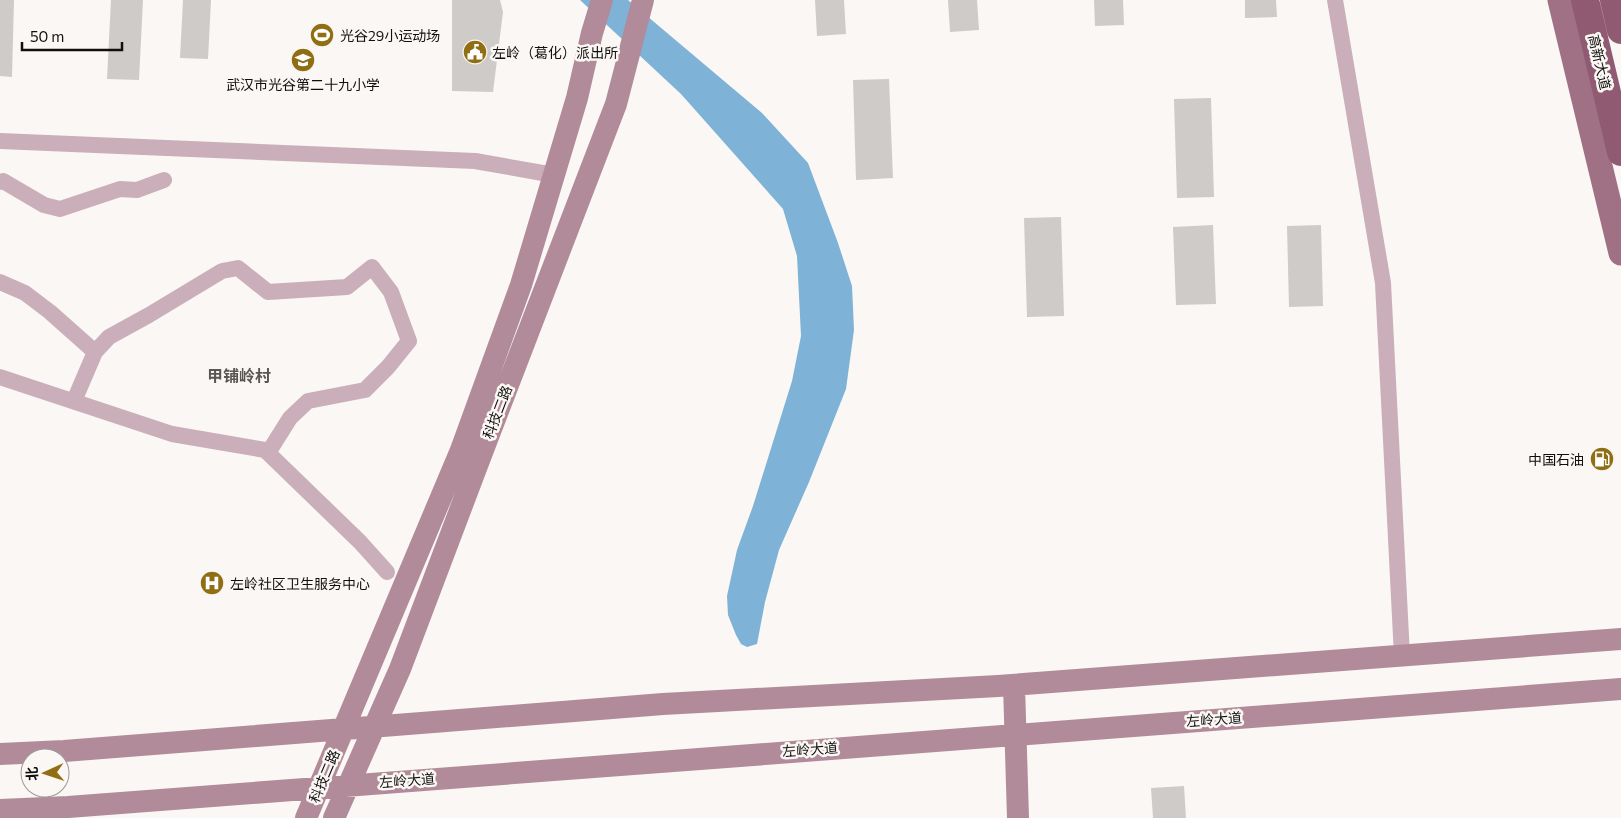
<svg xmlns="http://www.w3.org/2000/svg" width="1621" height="818" font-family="Commissioner,'Noto Sans SC',sans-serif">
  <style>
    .water { fill: #7eb2d7 }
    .building { fill: #cecbc9 }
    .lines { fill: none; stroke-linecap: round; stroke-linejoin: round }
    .street { stroke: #caaeb9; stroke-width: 16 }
    .secondary { stroke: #b28b9a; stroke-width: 22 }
    .primary { stroke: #a07184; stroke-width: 25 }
    .highway { stroke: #905b72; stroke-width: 28 }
    .labels { text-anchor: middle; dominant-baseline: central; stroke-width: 5; stroke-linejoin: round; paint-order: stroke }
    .poi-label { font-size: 14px; fill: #100f0e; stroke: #faf7f4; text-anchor: start }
    .street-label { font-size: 14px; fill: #100f0e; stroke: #faf7f4 }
    .quarter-label { font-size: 16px; font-weight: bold; fill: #595654; stroke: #faf7f4 }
  </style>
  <rect width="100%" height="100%" fill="#faf7f4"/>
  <path class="water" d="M 580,0 L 628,0 L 762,113 L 808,163 L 838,243 L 852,286 L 854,330 L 846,389 L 809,482 L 779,550 L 765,602 L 757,644 L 747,647 L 741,644 L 736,635 L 728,615 L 727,596 L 737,550 L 753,506 L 792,381 L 801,336 L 797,256 L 783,209 L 681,94 Z"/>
  <path class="building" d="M 0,0 L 14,0 L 12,77 L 0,76 Z
    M 111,0 L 143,0 L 139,80 L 107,79 Z
    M 183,0 L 211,0 L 208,59 L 180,58 Z
    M 452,0 L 500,0 L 503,12 L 493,92 L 452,91 Z
    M 815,0 L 844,0 L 846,34 L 817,36 Z
    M 948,0 L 977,0 L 979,30 L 950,32 Z
    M 1094,0 L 1123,0 L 1124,25 L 1095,26 Z
    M 1245,0 L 1276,0 L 1277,17 L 1245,18 Z
    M 889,79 L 893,178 L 856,180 L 853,80 Z
    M 1211,98 L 1214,197 L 1177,198 L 1174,99 Z
    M 1061,217 L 1064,316 L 1027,317 L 1024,218 Z
    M 1213,225 L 1216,304 L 1176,305 L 1173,227 Z
    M 1321,225 L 1323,306 L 1289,307 L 1287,226 Z
    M 1184,786 L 1186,818 L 1153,818 L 1151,788 Z"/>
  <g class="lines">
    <path class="street" d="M 1335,0 L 1383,283 L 1402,656
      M 0,141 L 475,161 L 554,175
      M 0,182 L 3,181 L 44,205 L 60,209 L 120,189 L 137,190 L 164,180
      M 0,282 L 25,293 L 50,312 L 95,352
      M 0,377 L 172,434 L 265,450 L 360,542 L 387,572
      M 74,401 L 95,352 L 109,337 L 149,315 L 222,271 L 238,268 L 268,292 L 347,287 L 372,267 L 391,292 L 409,341 L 388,367 L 365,390 L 308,401 L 290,418 L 268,453"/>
    <path class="secondary" d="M 1014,685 L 1018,818
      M 0,754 L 64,751 L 663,704 L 998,686 L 1621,639
      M 0,810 L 68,807 L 1621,689
      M 306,818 L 461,450 L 521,285 L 577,98 L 592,33 L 602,0
      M 334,818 L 400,669 L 481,455 L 616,104 L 643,0"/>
    <path class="primary" d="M 1560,0 L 1621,253"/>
    <path class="highway" d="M 1585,0 L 1621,152
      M 1614,0 L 1621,30"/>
  </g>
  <defs>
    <g id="stadium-disc" transform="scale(1.25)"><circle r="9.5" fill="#906e13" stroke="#faf7f4"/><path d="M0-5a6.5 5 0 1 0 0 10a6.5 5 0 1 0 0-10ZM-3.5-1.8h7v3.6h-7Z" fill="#fff"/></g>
    <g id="civic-disc" transform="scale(1.25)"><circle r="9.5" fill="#906e13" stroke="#faf7f4"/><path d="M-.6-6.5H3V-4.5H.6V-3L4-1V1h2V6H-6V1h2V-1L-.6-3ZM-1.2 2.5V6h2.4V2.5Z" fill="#fff"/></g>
    <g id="school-disc" transform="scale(1.25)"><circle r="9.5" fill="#906e13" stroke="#faf7f4"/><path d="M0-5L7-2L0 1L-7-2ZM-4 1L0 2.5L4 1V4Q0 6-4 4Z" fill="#fff"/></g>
    <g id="fuel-disc" transform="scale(1.25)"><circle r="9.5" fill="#906e13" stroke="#faf7f4"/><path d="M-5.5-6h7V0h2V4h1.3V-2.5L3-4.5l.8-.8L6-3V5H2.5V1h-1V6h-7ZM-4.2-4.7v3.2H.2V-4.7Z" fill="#fff"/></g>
    <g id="hospital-disc" transform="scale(1.25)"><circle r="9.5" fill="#906e13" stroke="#faf7f4"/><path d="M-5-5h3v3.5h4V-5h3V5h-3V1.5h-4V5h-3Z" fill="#fff"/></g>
  </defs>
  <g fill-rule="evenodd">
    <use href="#stadium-disc" x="322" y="35"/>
    <use href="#civic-disc" x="475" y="52"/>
    <use href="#school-disc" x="303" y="60"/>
    <use href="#fuel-disc" x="1602" y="459"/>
    <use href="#hospital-disc" x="212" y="583"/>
  </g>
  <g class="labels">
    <g class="poi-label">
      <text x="340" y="35">光谷29小运动场</text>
      <text x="492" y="52">左岭（葛化）派出所</text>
      <text x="303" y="84" text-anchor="middle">武汉市光谷第二十九小学</text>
      <text x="1584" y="459" text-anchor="end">中国石油</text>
      <text x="230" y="583">左岭社区卫生服务中心</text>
    </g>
    <g class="street-label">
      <text transform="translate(1600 62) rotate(77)">高新大道</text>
      <text transform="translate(497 412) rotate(-69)">科技二路</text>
      <text transform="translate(1214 719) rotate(-4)">左岭大道</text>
      <text transform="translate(810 749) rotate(-4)">左岭大道</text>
      <text transform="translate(324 776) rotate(-67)">科技二路</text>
      <text transform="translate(407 780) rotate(-4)">左岭大道</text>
    </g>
    <g class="quarter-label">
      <text x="239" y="375">甲铺岭村</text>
    </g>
  </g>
  <g transform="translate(45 773) rotate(267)"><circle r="24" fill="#faf7f4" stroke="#9c9a98"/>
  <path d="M0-4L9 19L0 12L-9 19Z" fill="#906e13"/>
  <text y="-8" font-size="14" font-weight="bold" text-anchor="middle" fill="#100f0e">北</text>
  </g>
  <path d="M22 42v8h100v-8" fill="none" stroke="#100f0e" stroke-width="2.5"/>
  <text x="30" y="42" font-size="15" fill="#100f0e" stroke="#faf7f4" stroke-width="4" paint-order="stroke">50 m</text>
</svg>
